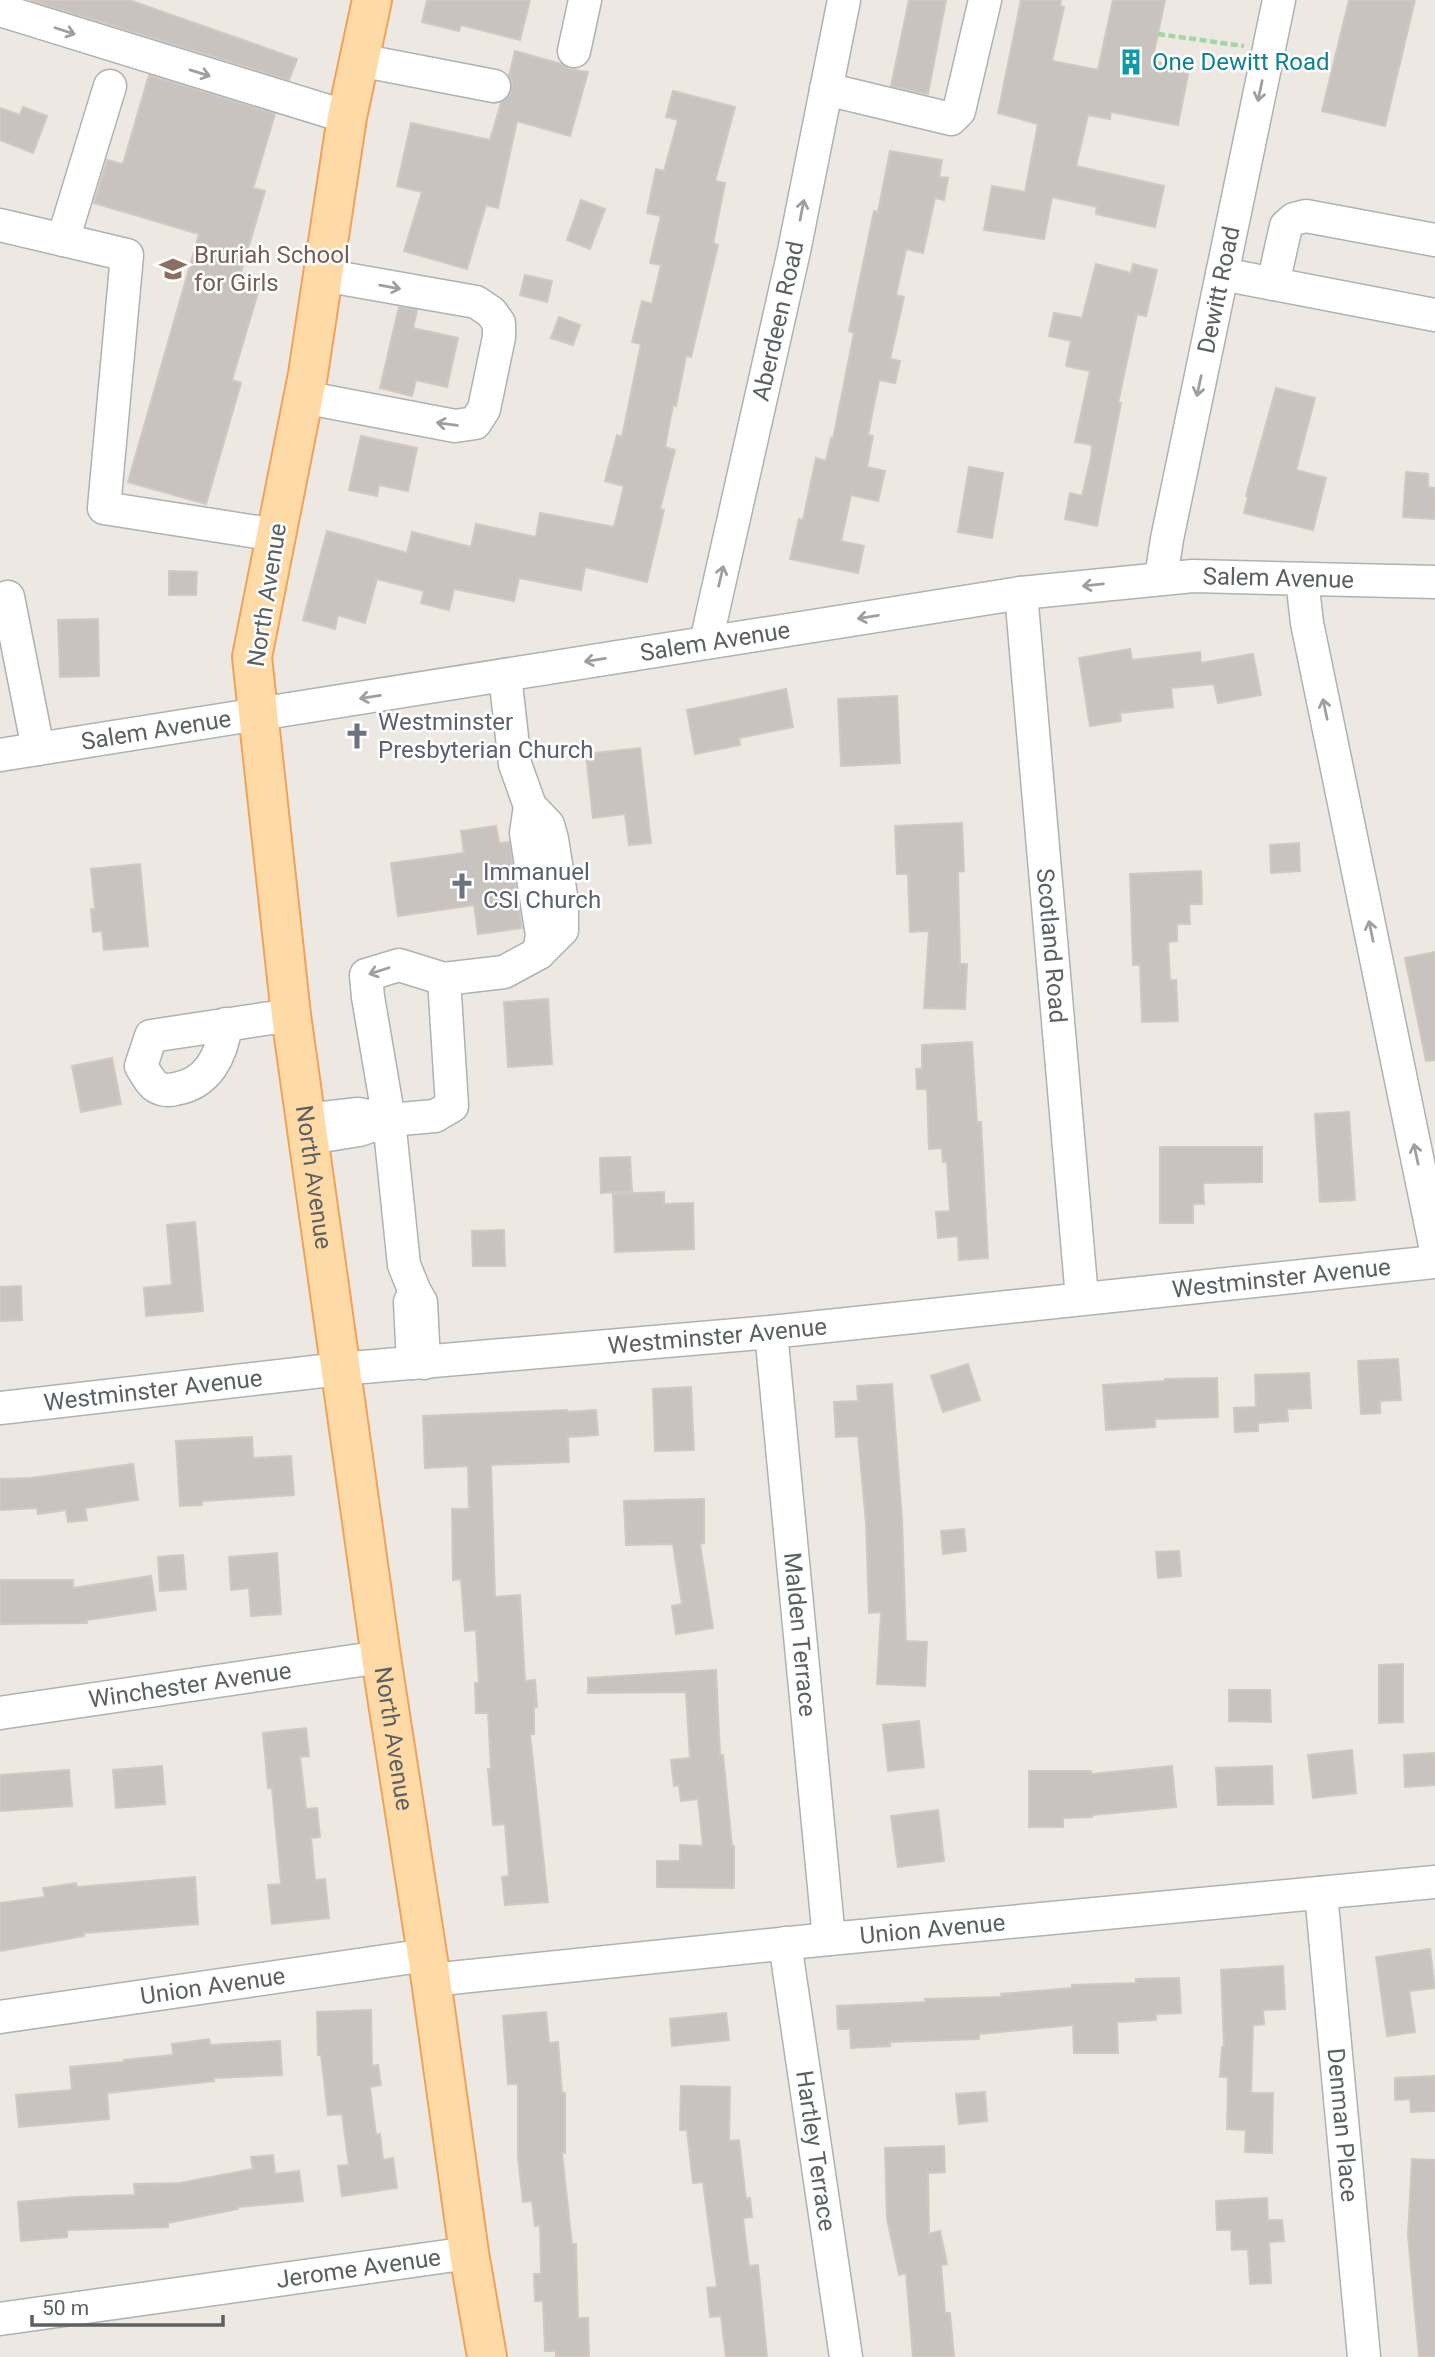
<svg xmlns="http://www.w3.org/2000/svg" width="1435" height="2357" font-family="Roboto,sans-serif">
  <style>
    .building { fill: #c8c3bf; stroke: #d2c8c1; stroke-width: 2 }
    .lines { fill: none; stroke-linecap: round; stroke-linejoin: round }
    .minor-casing { stroke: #aeb2b5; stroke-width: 35 }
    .major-casing { stroke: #f0a259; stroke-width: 42 }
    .path { stroke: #a2d7a3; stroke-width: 4.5; stroke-dasharray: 7 3.5; stroke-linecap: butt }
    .minor { stroke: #fff; stroke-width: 32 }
    .major { stroke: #fedba6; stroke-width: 38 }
    .oneway { stroke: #9da0a1 }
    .labels { text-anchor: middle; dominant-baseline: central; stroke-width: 5; stroke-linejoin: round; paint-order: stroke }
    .culture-label { font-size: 24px; fill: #0d838f; stroke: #fff; text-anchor: start }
    .education-label { font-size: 24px; fill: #785e54; stroke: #fff; text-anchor: start }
    .street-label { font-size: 24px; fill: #5b6063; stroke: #fff }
    .worship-label { font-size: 24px; fill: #5b616d; stroke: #fff; text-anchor: start }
  </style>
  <rect width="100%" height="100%" fill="#ede8e2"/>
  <path class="building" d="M 30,0 L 129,0 L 297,59 L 289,80 Z
    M 427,0 L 530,0 L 520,40 L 461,25 L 459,31 L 422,22 Z
    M 909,0 L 946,0 L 928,94 L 891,86 Z
    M 1021,0 L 1061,0 L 1060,6 L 1064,7 L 1052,61 L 1098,70 L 1113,0 L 1165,0 L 1152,62 L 1161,63 L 1160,69 L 1188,74 L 1178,125 L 1111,112 L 1110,119 L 1088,115 L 1076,166 L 1164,186 L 1155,227 L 1096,214 L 1097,207 L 1052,197 L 1044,239 L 984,230 L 992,186 L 1025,192 L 1038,124 L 998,113 Z
    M 1349,0 L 1415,0 L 1385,126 L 1322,111 Z
    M 515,51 L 561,64 L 569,69 L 588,72 L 570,136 L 517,121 L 498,208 L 486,205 L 467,269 L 404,251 L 422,192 L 397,186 L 411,123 L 490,140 L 501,103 L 508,97 L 512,90 L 512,81 L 509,76 Z
    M 149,75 L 275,114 L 253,188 L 265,191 L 241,273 L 262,279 L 232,380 L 241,383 L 206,504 L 128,482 L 199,234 L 94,203 L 107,160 L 123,164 Z
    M 673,91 L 735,107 L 715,181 L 725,183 L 713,243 L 718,245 L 691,357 L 686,356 L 676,406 L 673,405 L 665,447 L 675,450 L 660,509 L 664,510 L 647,582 L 585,567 L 581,590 L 519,578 L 514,601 L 454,589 L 449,610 L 421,603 L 424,591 L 377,579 L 365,623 L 338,615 L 335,629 L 303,620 L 327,531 L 407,553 L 412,532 L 471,547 L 476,524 L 536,537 L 540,513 L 614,527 L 624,486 L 605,481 L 617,435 L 622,437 L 641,344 L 632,342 L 642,301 L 652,304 L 661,265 L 650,263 L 661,216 L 647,213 L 656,169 L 664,171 L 678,120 L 666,117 Z
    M 23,107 L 47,116 L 33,153 L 0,140 L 0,108 L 20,115 Z
    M 890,151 L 942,160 L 939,177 L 948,178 L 944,200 L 935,198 L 923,253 L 906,249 L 896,295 L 904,297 L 890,359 L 900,361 L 895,383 L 879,380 L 868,435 L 873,436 L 867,467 L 885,471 L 878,501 L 851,495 L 841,541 L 864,546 L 858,573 L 790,559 L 799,519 L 803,520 L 816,458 L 826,461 L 831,438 L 833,439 L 854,333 L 849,331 L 874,211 L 878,212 Z
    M 581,200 L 605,209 L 590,249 L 567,240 Z
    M 1096,264 L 1131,273 L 1133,264 L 1157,270 L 1146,316 L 1137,314 L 1118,403 L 1121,403 L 1097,526 L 1065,519 L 1070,493 L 1082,496 L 1091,457 L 1092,445 L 1075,442 L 1090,371 L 1066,366 L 1071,341 L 1049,336 L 1054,313 L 1082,318 Z
    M 525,275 L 552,281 L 547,302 L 520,295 Z
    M 399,307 L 417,310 L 413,328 L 458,338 L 447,387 L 416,380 L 412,396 L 380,388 Z
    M 559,317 L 580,325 L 573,345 L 551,338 Z
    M 1276,388 L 1315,398 L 1296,470 L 1326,478 L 1313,530 L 1244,513 L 1248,497 L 1246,496 Z
    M 361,436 L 417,448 L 408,491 L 379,485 L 377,496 L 349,490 Z
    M 969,467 L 1003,473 L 992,538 L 958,532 Z
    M 1406,472 L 1428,474 L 1428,487 L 1435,488 L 1435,519 L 1403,517 Z
    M 169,571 L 197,572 L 196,595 L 169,595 Z
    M 98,619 L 99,676 L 60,677 L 58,620 Z
    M 1130,649 L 1132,660 L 1200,652 L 1201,663 L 1253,654 L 1261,695 L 1218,703 L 1214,684 L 1171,688 L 1173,707 L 1120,713 L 1121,721 L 1090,726 L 1079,658 Z
    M 786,689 L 793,727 L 739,738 L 740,745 L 695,754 L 687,710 Z
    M 897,696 L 900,763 L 841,766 L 838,699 Z
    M 640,748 L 651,843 L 629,845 L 625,814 L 593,818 L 586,754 Z
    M 962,823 L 964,871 L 958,872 L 960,964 L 967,964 L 965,1009 L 924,1008 L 929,931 L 910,932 L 908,874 L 897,874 L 895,826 Z
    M 496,826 L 499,843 L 509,842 L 522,928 L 478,934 L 474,905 L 398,916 L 391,863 L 464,853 L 461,831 Z
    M 1299,843 L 1300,871 L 1271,873 L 1270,845 Z
    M 140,864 L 148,946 L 104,950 L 102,931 L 93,932 L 91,909 L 95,909 L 91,869 Z
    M 1201,871 L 1202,904 L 1189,904 L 1190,924 L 1177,924 L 1177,941 L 1168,942 L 1170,980 L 1176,980 L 1178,1021 L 1142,1022 L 1140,965 L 1133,965 L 1130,874 Z
    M 1435,952 L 1435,1060 L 1426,1061 L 1405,958 Z
    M 548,999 L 552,1064 L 508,1067 L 504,1002 Z
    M 972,1042 L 977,1122 L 981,1122 L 988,1258 L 959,1260 L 958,1236 L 938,1238 L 936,1212 L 950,1211 L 947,1162 L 943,1162 L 942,1148 L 929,1149 L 927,1089 L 917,1089 L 916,1069 L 922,1069 L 922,1045 Z
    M 112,1058 L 121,1104 L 81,1112 L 72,1066 Z
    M 1349,1112 L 1355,1200 L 1320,1202 L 1315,1114 Z
    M 1160,1147 L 1262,1147 L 1262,1182 L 1203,1183 L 1204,1204 L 1193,1204 L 1193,1223 L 1160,1223 Z
    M 630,1157 L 632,1191 L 601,1193 L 600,1158 Z
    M 664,1192 L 664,1204 L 693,1203 L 694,1249 L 615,1252 L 613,1194 Z
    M 195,1222 L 203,1311 L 146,1316 L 144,1288 L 172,1285 L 167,1225 Z
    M 504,1230 L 505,1266 L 473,1266 L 472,1231 Z
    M 21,1286 L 22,1320 L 0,1321 L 0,1287 Z
    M 1398,1359 L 1401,1400 L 1380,1401 L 1380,1413 L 1361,1414 L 1358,1361 Z
    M 968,1364 L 980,1400 L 943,1412 L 931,1376 Z
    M 1309,1373 L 1311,1408 L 1287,1409 L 1288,1421 L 1258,1423 L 1258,1431 L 1235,1432 L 1234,1408 L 1256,1407 L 1255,1375 Z
    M 1217,1378 L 1218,1417 L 1155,1419 L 1155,1427 L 1106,1430 L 1103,1385 L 1165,1381 L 1165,1379 Z
    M 892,1384 L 902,1520 L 906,1641 L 927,1642 L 925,1686 L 877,1684 L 881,1612 L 869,1613 L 866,1523 L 858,1436 L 836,1437 L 834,1402 L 858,1401 L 857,1386 Z
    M 691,1387 L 694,1450 L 655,1451 L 653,1389 Z
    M 567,1410 L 567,1412 L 596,1410 L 598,1435 L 568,1437 L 569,1462 L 491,1465 L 495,1597 L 520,1595 L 525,1681 L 535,1680 L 537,1707 L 534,1707 L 534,1734 L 530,1734 L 548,1902 L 505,1905 L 502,1877 L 509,1876 L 505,1824 L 493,1825 L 488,1769 L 491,1769 L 488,1713 L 476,1713 L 475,1683 L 479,1683 L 476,1630 L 465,1631 L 461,1579 L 453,1580 L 452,1509 L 469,1509 L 468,1466 L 425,1468 L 423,1416 Z
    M 252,1437 L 253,1458 L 291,1456 L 294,1495 L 202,1501 L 202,1505 L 180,1506 L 176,1441 Z
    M 133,1464 L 138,1500 L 85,1508 L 87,1520 L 68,1522 L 66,1510 L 38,1514 L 37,1508 L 0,1510 L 0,1479 L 31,1478 Z
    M 704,1499 L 704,1543 L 700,1544 L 713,1628 L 676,1634 L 672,1606 L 682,1604 L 673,1544 L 626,1545 L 624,1501 Z
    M 964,1529 L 966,1551 L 943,1554 L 941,1531 Z
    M 1179,1551 L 1181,1576 L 1158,1578 L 1156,1552 Z
    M 277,1553 L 281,1614 L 251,1616 L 249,1588 L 231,1590 L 229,1557 Z
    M 183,1555 L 186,1589 L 160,1591 L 158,1557 Z
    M 151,1576 L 156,1610 L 87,1620 L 87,1623 L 0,1624 L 0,1580 L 73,1580 L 73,1588 Z
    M 1403,1664 L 1403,1722 L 1379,1723 L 1379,1665 Z
    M 716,1670 L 720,1755 L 723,1755 L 732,1846 L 734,1846 L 734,1888 L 657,1887 L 657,1861 L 680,1861 L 680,1845 L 703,1846 L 698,1799 L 681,1801 L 679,1785 L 674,1786 L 671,1760 L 690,1758 L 686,1692 L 588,1693 L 588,1678 Z
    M 1229,1690 L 1270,1690 L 1271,1722 L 1229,1721 Z
    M 919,1721 L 924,1767 L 888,1771 L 883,1725 Z
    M 306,1728 L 309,1756 L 300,1757 L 306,1809 L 317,1808 L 320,1837 L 311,1838 L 315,1880 L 325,1879 L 329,1918 L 272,1924 L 268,1885 L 281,1884 L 272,1788 L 268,1788 L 263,1733 Z
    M 1352,1750 L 1356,1793 L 1313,1798 L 1308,1755 Z
    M 1435,1753 L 1435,1785 L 1405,1787 L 1404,1755 Z
    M 162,1766 L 165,1804 L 116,1808 L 113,1770 Z
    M 1172,1766 L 1176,1807 L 1092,1815 L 1092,1817 L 1063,1818 L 1063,1827 L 1029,1827 L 1029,1771 L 1091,1771 L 1091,1774 Z
    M 1272,1766 L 1273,1804 L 1218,1805 L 1216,1768 Z
    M 69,1770 L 72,1806 L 0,1811 L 0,1775 Z
    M 938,1810 L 944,1861 L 898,1867 L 891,1816 Z
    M 195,1877 L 198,1924 L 84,1933 L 84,1936 L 0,1951 L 0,1903 L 45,1897 L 43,1888 L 76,1883 L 77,1887 Z
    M 1430,1949 L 1435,1988 L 1409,1991 L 1415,2032 L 1387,2036 L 1376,1957 Z
    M 1283,1966 L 1285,2009 L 1263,2010 L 1264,2024 L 1253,2025 L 1251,2093 L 1273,2093 L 1272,2153 L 1245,2152 L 1246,2130 L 1227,2129 L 1228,2077 L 1220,2077 L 1222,2047 L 1224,2047 L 1221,1970 Z
    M 1179,1978 L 1181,2013 L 1156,2014 L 1156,2020 L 1117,2022 L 1118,2053 L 1074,2053 L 1073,2025 L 979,2034 L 979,2039 L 889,2042 L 890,2046 L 851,2048 L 850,2029 L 838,2029 L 837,2006 L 926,2002 L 925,1999 L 1002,1997 L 1001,1994 L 1072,1988 L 1072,1985 L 1136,1983 L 1136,1979 Z
    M 371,2010 L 372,2066 L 378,2065 L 381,2085 L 370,2087 L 376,2135 L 380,2134 L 383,2160 L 393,2158 L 397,2188 L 342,2196 L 338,2166 L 349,2165 L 342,2114 L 328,2115 L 321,2055 L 318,2055 L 317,2012 Z
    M 546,2012 L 549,2043 L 558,2042 L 562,2093 L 565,2093 L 565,2153 L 562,2153 L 572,2244 L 576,2244 L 578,2318 L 588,2318 L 589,2357 L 556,2357 L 556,2351 L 545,2351 L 543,2301 L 535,2301 L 534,2274 L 541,2274 L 540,2225 L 535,2226 L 532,2201 L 523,2202 L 518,2158 L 518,2084 L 508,2084 L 503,2016 Z
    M 726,2013 L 729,2040 L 672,2046 L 670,2019 Z
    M 209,2039 L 210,2045 L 280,2041 L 282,2075 L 214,2078 L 214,2081 L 107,2093 L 109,2119 L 19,2127 L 16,2095 L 72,2090 L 70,2067 L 124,2062 L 124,2060 L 173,2055 L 172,2044 Z
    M 1435,2076 L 1435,2111 L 1411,2112 L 1410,2099 L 1395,2100 L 1395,2078 Z
    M 681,2086 L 730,2087 L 729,2141 L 739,2140 L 746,2199 L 750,2198 L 752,2217 L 743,2218 L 749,2266 L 758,2265 L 767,2357 L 726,2357 L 721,2316 L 710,2317 L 707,2288 L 717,2287 L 703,2182 L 693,2183 L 687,2130 L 680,2130 Z
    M 985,2092 L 987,2121 L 959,2124 L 956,2094 Z
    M 944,2146 L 945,2172 L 928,2173 L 929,2234 L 940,2231 L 947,2264 L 941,2265 L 945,2313 L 950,2313 L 954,2357 L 913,2357 L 906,2273 L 899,2275 L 887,2219 L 885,2148 Z
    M 273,2155 L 275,2174 L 299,2171 L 303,2201 L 238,2207 L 238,2209 L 168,2223 L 168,2227 L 67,2230 L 67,2237 L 21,2241 L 18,2202 L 75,2197 L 135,2195 L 134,2184 L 180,2183 L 253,2169 L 251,2157 Z
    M 1412,2159 L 1435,2160 L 1435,2357 L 1419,2357 L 1408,2235 Z
    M 1267,2198 L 1268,2220 L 1282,2220 L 1284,2241 L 1269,2242 L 1271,2283 L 1250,2284 L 1248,2249 L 1232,2250 L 1231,2230 L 1217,2230 L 1216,2201 Z"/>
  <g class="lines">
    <g class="minor-casing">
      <g id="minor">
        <path d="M 0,10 L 347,117"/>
        <path d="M 574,51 L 585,0"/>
        <path d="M 359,60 L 494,86"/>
        <path d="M 826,89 L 951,119 L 959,111 L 985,0"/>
        <path d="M 0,225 L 127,255 L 104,508 L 276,535"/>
        <path d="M 63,240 L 110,86"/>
        <path d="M 1222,274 L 1435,315"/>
        <path d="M 1273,284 L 1286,226 L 1294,219 L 1306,216 L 1435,240"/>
        <path d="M 303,397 L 455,426 L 475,423 L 484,409 L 499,337 L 499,323 L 491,312 L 476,302 L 323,275"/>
        <path id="s1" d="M 1161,578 L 1167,539 L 1279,0"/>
        <path d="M 1302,579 L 1307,623 L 1435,1245"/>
        <path id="s2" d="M 1021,593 L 1082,1298"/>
        <path d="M 8,597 L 38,749"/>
        <path id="s3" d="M 706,642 L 794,251 L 844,0"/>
        <path d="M 505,675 L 515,764 L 530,806 L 548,825 L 552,839 L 562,902 L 562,930 L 539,953 L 542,935 L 526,833 L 530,806"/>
        <path id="s4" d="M 0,755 L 1021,593 L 1193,576 L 1435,582"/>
        <path d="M 226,1024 C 222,1055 208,1084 175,1089 C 168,1091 160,1090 154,1085 C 149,1080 145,1073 141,1066 L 151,1036 L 291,1015"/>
        <path d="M 306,1120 L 358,1114 L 389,1120 L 359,1130 L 309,1138"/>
        <path d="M 389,1120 L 435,1116 L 452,1106 L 444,979 L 504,972 L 539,953"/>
        <path d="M 415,1292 L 404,1265 L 389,1120 L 368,997 L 366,975 L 399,965 L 444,979"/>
        <path id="s5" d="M 771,1332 L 829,1939"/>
        <path d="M 413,1363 L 410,1302 L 415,1292 L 421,1302 L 424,1363"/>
        <path id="s6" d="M 0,1408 L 340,1369 L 771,1332 L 1435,1262"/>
        <path id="s7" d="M 0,1713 L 381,1657"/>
        <path id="s8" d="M 1321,1893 L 1364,2357"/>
        <path id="s9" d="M 785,1943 L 846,2357"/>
        <path id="s10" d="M 431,1980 L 829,1939 L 1435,1882"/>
        <path id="s11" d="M 0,2017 L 427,1955"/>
        <path id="s12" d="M 0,2319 L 469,2253"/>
      </g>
    </g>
    <g class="major-casing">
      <g id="major">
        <path id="s13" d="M 372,0 L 347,117 L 308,374 L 252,657 L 291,1015 L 381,1657 L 431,1980 L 469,2253 L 487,2357"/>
      </g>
    </g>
    <path class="path" d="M 1158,34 L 1244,46"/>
    <use href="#minor" class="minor"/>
    <use href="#major" class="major"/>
  </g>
  <defs><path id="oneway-shaft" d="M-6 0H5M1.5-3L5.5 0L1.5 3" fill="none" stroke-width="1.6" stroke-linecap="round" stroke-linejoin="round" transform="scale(1.75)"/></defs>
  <g class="oneway">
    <use href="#oneway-shaft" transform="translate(65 31) rotate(18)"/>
    <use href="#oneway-shaft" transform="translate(200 73) rotate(17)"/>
    <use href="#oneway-shaft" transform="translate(1260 91) rotate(102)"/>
    <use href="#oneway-shaft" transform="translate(802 210) rotate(-79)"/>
    <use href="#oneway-shaft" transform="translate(390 287) rotate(10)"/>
    <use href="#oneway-shaft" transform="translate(1199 386) rotate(102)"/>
    <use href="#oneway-shaft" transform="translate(447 424) rotate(-172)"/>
    <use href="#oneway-shaft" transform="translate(721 576) rotate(-77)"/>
    <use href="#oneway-shaft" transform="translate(1093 585) rotate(174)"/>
    <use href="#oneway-shaft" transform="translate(868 617) rotate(171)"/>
    <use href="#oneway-shaft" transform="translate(595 660) rotate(171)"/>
    <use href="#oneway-shaft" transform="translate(370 697) rotate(171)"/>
    <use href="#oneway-shaft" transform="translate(1325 709) rotate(-102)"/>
    <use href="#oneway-shaft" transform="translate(1371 931) rotate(-102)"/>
    <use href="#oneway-shaft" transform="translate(379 971) rotate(162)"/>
    <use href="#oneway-shaft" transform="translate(1416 1154) rotate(-102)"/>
  </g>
  <defs>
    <g id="building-bare" transform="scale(2.1)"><path d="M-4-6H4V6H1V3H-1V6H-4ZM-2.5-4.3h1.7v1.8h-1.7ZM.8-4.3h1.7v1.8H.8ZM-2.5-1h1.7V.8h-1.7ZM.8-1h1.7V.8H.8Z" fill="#0f9aa8" stroke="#fff" stroke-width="2.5" paint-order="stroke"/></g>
    <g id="school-bare" transform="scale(2.1)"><path d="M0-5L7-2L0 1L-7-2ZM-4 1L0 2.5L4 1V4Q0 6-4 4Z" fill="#8d6e63" stroke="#fff" stroke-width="2.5" paint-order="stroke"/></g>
    <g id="church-bare" transform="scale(2.1)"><path d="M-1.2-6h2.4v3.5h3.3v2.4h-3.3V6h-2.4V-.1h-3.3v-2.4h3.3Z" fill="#6b7280" stroke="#fff" stroke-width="2.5" paint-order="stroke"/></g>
  </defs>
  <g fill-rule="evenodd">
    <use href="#building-bare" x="1131" y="62"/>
    <use href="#school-bare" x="173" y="269"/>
    <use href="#church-bare" x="357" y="736"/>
    <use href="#church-bare" x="462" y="886"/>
  </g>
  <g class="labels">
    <g class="culture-label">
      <text x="1152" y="62">One Dewitt Road</text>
    </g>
    <g class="education-label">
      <text x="194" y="255">Bruriah School<tspan x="194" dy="28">for Girls</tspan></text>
    </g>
    <g class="street-label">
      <text stroke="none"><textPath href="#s1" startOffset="294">Dewitt Road</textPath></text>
      <text stroke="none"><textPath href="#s3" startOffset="329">Aberdeen Road</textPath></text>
      <text stroke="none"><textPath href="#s4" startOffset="1292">Salem Avenue</textPath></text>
      <text transform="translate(267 595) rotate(-81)">North Avenue</text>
      <text stroke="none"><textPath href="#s4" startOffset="724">Salem Avenue</textPath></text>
      <text stroke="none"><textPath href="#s4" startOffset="158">Salem Avenue</textPath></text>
      <text stroke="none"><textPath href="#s2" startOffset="354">Scotland Road</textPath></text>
      <text stroke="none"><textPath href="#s13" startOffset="1192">North Avenue</textPath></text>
      <text stroke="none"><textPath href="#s6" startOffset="1288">Westminster Avenue</textPath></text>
      <text stroke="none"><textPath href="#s6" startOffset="721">Westminster Avenue</textPath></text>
      <text stroke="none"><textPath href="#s6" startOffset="154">Westminster Avenue</textPath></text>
      <text stroke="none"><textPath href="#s5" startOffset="304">Malden Terrace</textPath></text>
      <text stroke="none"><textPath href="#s7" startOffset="192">Winchester Avenue</textPath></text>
      <text stroke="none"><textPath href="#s13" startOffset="1759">North Avenue</textPath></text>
      <text stroke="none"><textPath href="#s10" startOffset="504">Union Avenue</textPath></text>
      <text stroke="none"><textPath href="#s11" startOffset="215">Union Avenue</textPath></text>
      <text stroke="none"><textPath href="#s8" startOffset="233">Denman Place</textPath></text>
      <text stroke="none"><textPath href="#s9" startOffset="210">Hartley Terrace</textPath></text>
      <text stroke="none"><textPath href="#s12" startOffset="362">Jerome Avenue</textPath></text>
    </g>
    <g class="worship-label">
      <text x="378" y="722">Westminster<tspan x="378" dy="28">Presbyterian Church</tspan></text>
      <text x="483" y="872">Immanuel<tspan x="483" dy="28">CSI Church</tspan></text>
    </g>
  </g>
  <path d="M32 2315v10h191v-10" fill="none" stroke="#5b6063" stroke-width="3.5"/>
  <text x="42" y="2315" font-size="21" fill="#5b6063" stroke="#ffffff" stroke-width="5" paint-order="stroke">50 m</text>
</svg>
